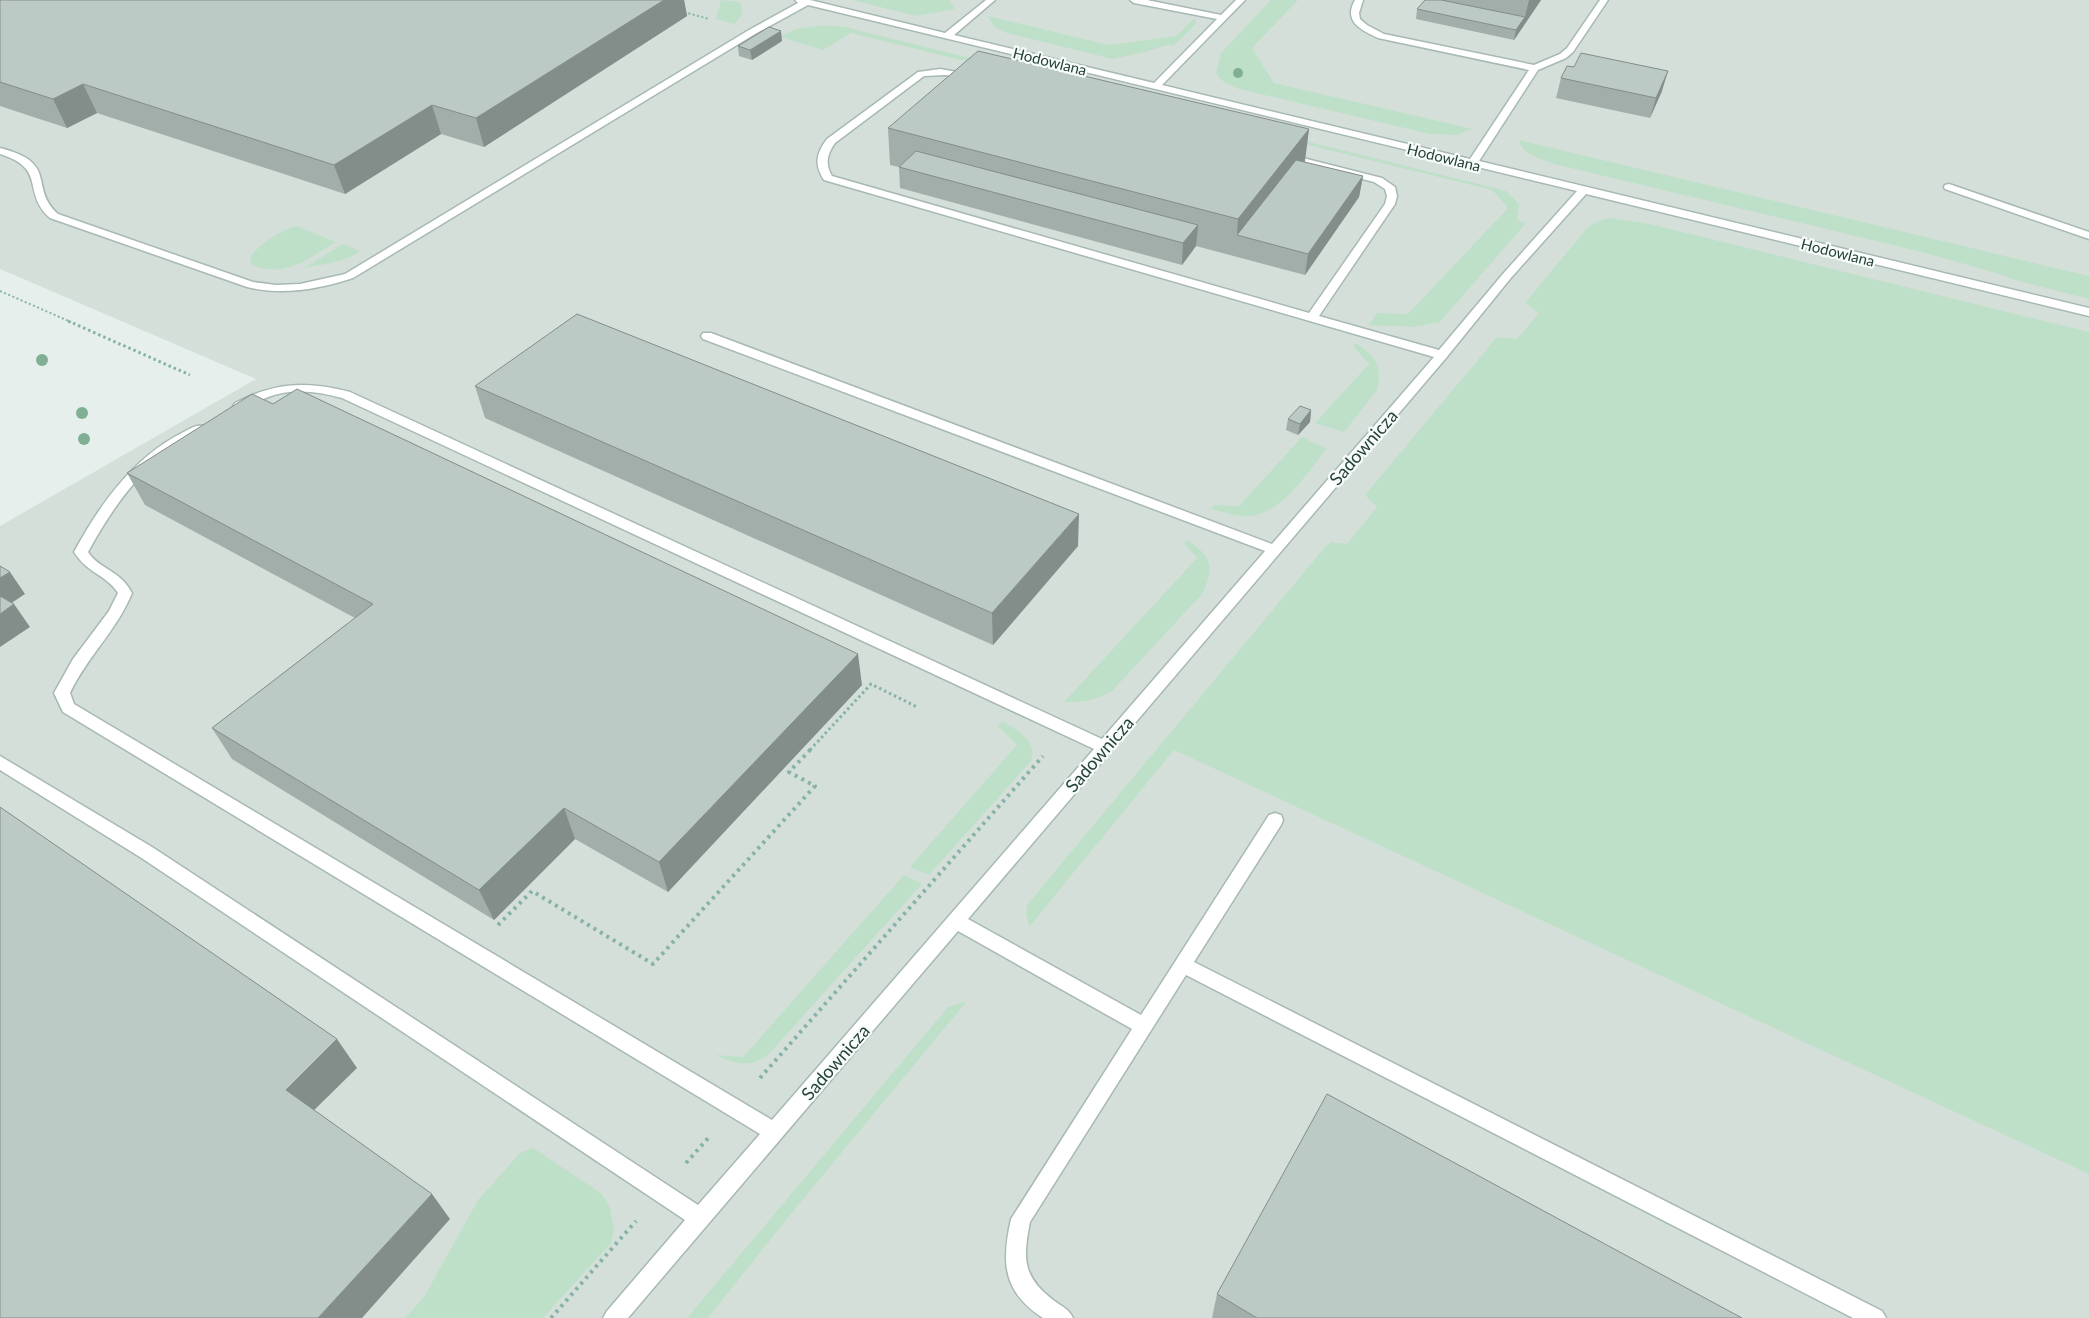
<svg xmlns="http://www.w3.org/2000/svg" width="2089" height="1318" font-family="Lato,sans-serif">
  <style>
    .built { fill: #d4dfda }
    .green { fill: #bfe0c8 }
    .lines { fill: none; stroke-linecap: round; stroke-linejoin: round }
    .minor-casing { stroke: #a8b8b2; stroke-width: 3 }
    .path-far2 { stroke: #86b3a5; stroke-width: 2; stroke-dasharray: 2 2.5; stroke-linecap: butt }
    .path-far1 { stroke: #86b3a5; stroke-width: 3; stroke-dasharray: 2.5 3; stroke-linecap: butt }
    .path { stroke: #86b3a5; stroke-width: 4; stroke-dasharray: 3 4.5; stroke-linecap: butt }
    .minor { fill: #fff; fill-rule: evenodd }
    .tree { fill: #80af93 }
    .wall { fill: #a1aea9 }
    .shaded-wall { fill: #838d89 }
    .building { fill: #bbcac4; stroke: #838d89 }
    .labels { text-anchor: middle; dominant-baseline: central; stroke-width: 4.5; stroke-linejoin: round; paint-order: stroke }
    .far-street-label { font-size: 15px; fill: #24423a; stroke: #f7fbf9 }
    .street-label { font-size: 18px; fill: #24423a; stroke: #f7fbf9 }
  </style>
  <rect width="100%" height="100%" fill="#e6efeb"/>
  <path class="built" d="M 0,0 L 2089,0 L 2089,1318 L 0,1318 L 0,526 L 256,379 L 0,269 Z"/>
  <path class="green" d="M 721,0 L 740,2 C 745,12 741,16 735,24 L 716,19 Z
    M 852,0 L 949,0 L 955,9 L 916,16 Z
    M 1271,0 L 1298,0 L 1252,48 L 1274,83 L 1473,129 L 1457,135 L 1430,134 L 1239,89 L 1221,80 L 1216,73 L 1221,53 Z
    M 988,16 L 1109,45 L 1176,36 L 1193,19 L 1196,21 L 1196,24 L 1173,46 L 1167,45 L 1145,52 L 1113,59 L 1007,33 L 994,27 Z
    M 824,25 L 845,27 L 1495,188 L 1506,191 L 1519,204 L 1517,220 L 1526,223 L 1440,322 L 1412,327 L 1369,325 L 1377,313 L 1408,314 L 1508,208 L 1492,190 L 851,33 L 823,50 L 780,37 L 795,29 Z
    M 1519,140 L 2089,276 L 2089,299 L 2018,281 L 1999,274 L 1922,252 L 1554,164 C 1542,159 1521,155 1519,140 Z
    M 1609,218 L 1650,224 L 2089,332 L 2089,1174 L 1174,750 L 1029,927 L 1026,913 L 1027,905 L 1325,547 L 1331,542 L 1347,544 L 1377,507 L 1365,495 L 1497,337 L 1517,339 L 1539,313 L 1525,303 L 1588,227 L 1596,222 Z
    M 297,226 L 336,242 C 309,258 285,279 252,265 L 250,259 C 254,247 284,228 297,226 Z
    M 343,244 L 360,251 C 345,263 322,264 304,268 Z
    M 1356,343 C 1375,356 1383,366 1377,390 L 1344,432 L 1315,423 L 1369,364 L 1353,346 Z
    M 1302,437 L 1327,449 C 1305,474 1280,519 1242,516 C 1231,515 1221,511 1211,509 L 1214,505 L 1239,506 Z
    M 1187,540 C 1211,555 1216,568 1202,594 L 1113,690 C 1099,700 1081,703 1064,702 L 1197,558 L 1185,544 Z
    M 1002,721 C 1017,730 1038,740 1031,761 L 929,875 L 910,867 L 1017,745 L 998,726 Z
    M 904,875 L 922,884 L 767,1056 C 746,1068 736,1064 715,1055 L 743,1057 Z
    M 967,1001 L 795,1209 L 708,1318 L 687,1318 L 948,1007 Z
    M 533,1148 L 602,1194 L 610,1208 L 614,1230 L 611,1243 L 543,1318 L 405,1318 L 424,1297 L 478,1200 L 520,1153 Z"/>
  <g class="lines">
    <g class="minor-casing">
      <path id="minor" d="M 795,0 L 810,0 L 945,33 L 986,0 L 995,0 L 954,35 L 1154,83 L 1217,19 L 1134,3 L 1130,0 L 1147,0 L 1221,15 L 1236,0 L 1245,0 L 1162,85 L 1470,159 L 1529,70 L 1378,38 C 1360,30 1343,21 1355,0 L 1363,0 L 1359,13 L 1360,19 L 1367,25 L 1384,34 L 1534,65 L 1560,54 L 1567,48 L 1600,0 L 1608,0 L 1573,52 L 1566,58 L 1538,70 L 1479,161 L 2089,308 L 2089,316 L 1586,194 L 1510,279 L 1446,358 L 968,919 L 1141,1015 L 1269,815 L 1275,813 L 1281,815 L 1283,820 L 1281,825 L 1194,962 L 1882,1311 L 1886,1318 L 1853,1318 L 1186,975 L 1030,1222 C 1023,1258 1022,1276 1053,1300 C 1061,1306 1068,1308 1073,1318 L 1043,1318 C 1003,1292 1001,1263 1011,1219 L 1132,1029 L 958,931 L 628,1318 L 603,1318 L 607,1311 L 685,1220 L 140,857 L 0,770 L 0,756 L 152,847 L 698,1205 L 760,1134 L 63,712 L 54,693 L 73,659 L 109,611 L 118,593 C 108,576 87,573 74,552 C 99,506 132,459 180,434 C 188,430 196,424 205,426 L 206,429 C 199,439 175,447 164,455 C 132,479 107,517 88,552 C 100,570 119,569 132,593 C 117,630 87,657 70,693 L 74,704 L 772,1120 L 1094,749 L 342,398 C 317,391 292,388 268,397 C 258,401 249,407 239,410 L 233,406 L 235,403 C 276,382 306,381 350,392 L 1102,739 L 1265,551 L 703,339 L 701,336 L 703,333 L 711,333 L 1272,544 L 1434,357 L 824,180 C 814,164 816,154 827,139 L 918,72 L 940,69 L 974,75 L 976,77 L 971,80 L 946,75 L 924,76 L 835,143 C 827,154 825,164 832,176 L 1309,313 L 1385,204 L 1387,196 L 1385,189 L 1374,182 L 1283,159 L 1282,157 L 1287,154 L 1382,178 L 1395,187 L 1397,196 L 1395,204 L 1319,316 L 1439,350 L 1502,275 L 1577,191 L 808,5 L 755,34 L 353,278 C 319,289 283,296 247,287 L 50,218 C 21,192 48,169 0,154 L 0,148 C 60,163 28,187 58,214 L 253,282 L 276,285 L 300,284 L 345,274 L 749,30 L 798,3 Z
        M 1949,184 L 2089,232 L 2089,239 L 1945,189 L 1944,187 L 1945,185 Z"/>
    </g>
    <path class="path-far2" d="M 684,12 L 709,19
      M 0,291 L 71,322"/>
    <path class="path-far1" d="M 68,321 L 190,375
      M 810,750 L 871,684 L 917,707"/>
    <path class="path" d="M 498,925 L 532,891 L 653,964 L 815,786 L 789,772 L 811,749
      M 760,1078 L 1043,756
      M 686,1163 L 710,1136
      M 551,1318 L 636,1221"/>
    <use href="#minor" class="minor"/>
  </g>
  <g class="tree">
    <circle cx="1238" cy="73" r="5"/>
    <circle cx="42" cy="360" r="6"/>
    <circle cx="82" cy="413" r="6"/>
    <circle cx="84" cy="439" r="6"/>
  </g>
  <path class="wall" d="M 0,0 L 684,0 L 687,16 L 484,147 L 441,134 L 345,194 L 97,113 L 67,128 L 0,106 Z
    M 1425,0 L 1541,0 L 1514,40 L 1416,19 L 1417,9 Z
    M 782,41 L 752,60 L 739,56 L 738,46 Z
    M 1574,67 L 1662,91 L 1650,118 L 1556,98 L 1561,78 Z
    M 888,128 L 1309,129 L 1305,162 L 1363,176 L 1359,197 L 1305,275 L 1196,246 L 1182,265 L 900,188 L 899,167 L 890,165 Z
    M 475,386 L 1078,546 L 993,645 L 485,418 Z
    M 1311,410 L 1310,422 L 1298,435 L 1286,430 L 1288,419 Z
    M 127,473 L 862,685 L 668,892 L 575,839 L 494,920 L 232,759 L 212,728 L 355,618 L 145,505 Z
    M 1217,1294 L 1742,1318 L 1212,1318 Z"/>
  <path class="shaded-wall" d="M 664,0 L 684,0 L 687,16 L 484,147 L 476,118 Z
    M 1529,0 L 1541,0 L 1514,40 L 1516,30 L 1525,17 Z
    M 781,31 L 782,41 L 752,60 L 750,50 Z
    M 1668,71 L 1662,91 L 1650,118 L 1656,98 Z
    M 83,84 L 97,113 L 67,128 L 53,99 Z
    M 432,105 L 441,134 L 345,194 L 334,165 Z
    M 1309,129 L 1304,166 L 1237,235 L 1238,219 Z
    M 1363,176 L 1359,197 L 1305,275 L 1308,254 Z
    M 1198,225 L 1196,246 L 1182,265 L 1183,243 Z
    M 1311,410 L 1310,422 L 1298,435 L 1300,424 Z
    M 1079,514 L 1078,546 L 993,645 L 992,613 Z
    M 10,572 L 25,594 L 1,610 L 0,608 L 0,578 Z
    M 14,604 L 30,627 L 0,647 L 0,614 Z
    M 858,654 L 862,685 L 668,892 L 659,862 Z
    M 564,808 L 575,839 L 494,920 L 479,890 Z
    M 337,1039 L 357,1068 L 307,1117 L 286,1090 Z
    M 432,1194 L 450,1219 L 362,1318 L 318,1318 Z"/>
  <path class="building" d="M 0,0 L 664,0 L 476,118 L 432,105 L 334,165 L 83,84 L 53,99 L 0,82 Z
    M 1425,0 L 1441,0 L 1525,17 L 1516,30 L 1417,9 Z
    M 769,27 L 781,31 L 750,50 L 738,46 Z
    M 978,51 L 1309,129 L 1238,219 L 888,128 Z
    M 1581,53 L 1668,71 L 1656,98 L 1561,78 L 1567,66 L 1574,67 Z
    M 916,151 L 1198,225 L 1183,243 L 899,167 Z
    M 1296,160 L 1363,176 L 1308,254 L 1237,235 Z
    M 577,314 L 1079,514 L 992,613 L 475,386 Z
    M 297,389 L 858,654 L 659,862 L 564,808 L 479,890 L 212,728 L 373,604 L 127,473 L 252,394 L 273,404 Z
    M 1300,406 L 1311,410 L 1300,424 L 1288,419 Z
    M 0,566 L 10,572 L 0,578 Z
    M 0,596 L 14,604 L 0,614 Z
    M 0,807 L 337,1039 L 286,1090 L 432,1194 L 318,1318 L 0,1318 Z
    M 1327,1094 L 1742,1318 L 1257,1318 L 1217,1294 Z"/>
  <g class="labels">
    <g class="far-street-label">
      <text transform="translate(1050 61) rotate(14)">Hodowlana</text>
      <text transform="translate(1444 157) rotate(14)">Hodowlana</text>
      <text transform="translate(1838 252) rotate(14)">Hodowlana</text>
    </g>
    <g class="street-label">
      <text transform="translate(1363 447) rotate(-49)">Sadownicza</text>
      <text transform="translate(1099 754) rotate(-49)">Sadownicza</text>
      <text transform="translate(835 1062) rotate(-49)">Sadownicza</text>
    </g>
  </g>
</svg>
